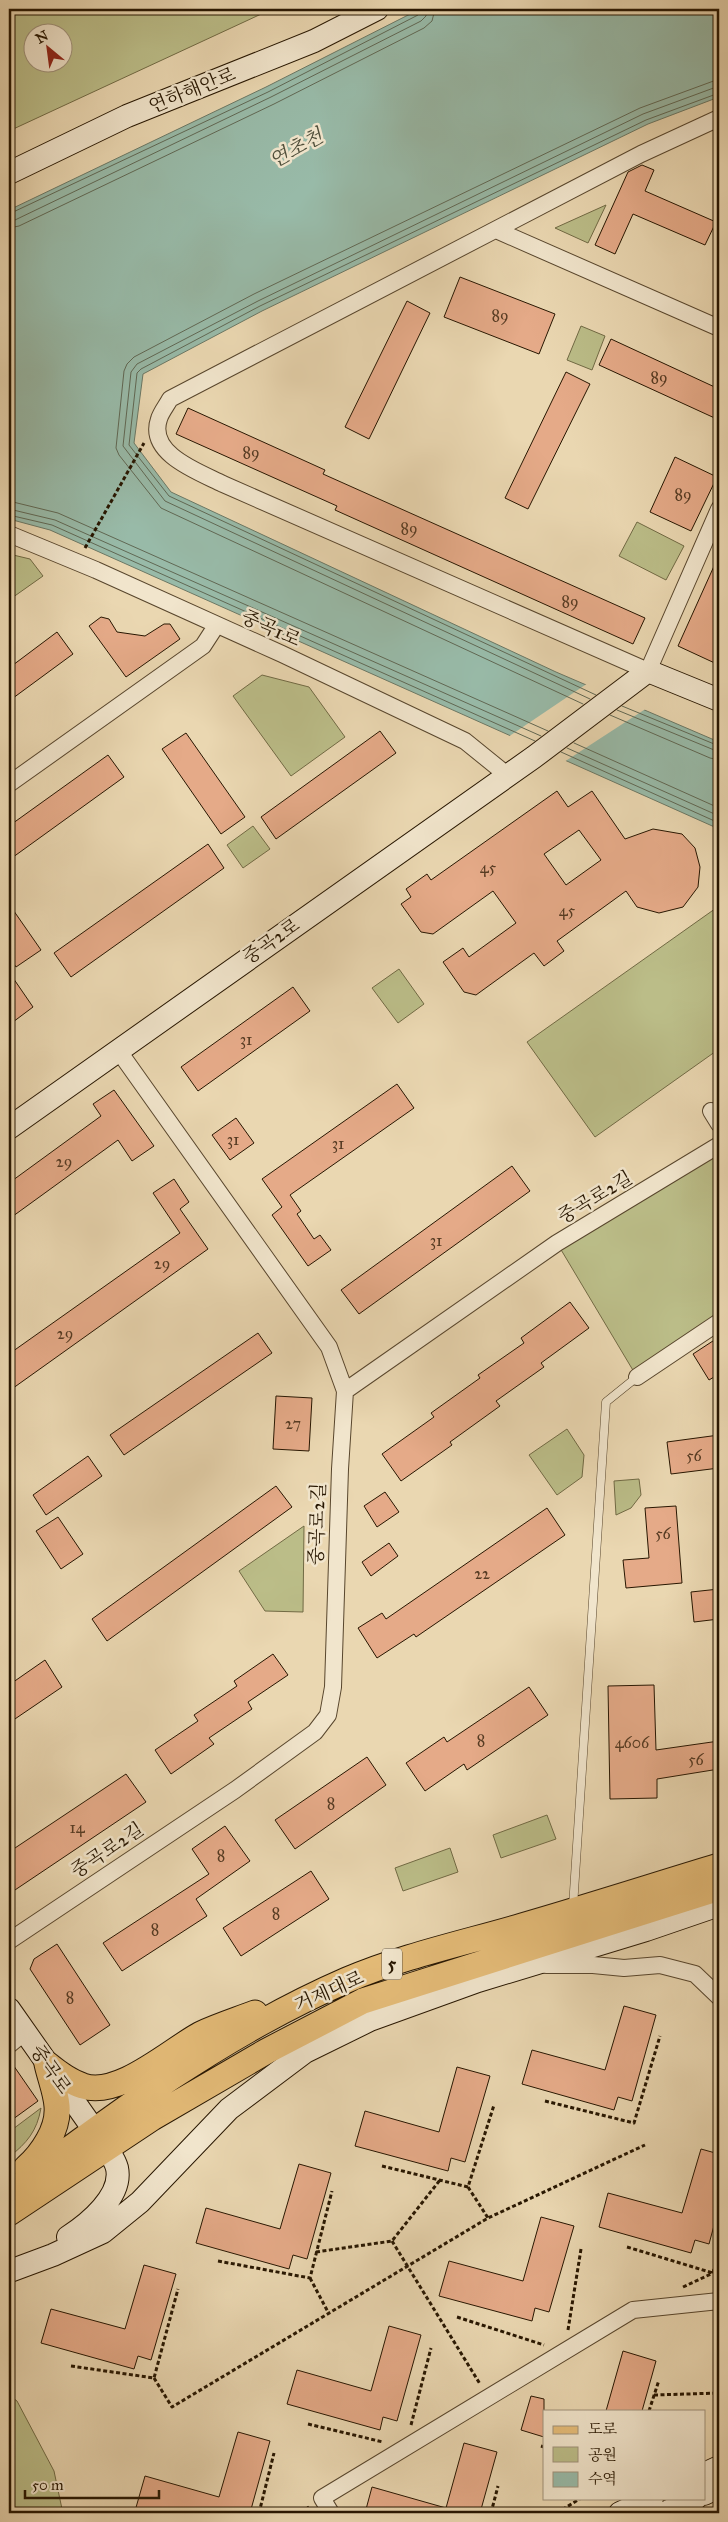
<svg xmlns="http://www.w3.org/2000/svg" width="728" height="2522" font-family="'IM FELL Great Primer','Noto Serif KR',serif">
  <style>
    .green { fill: #bbbd88; stroke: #716a44; fill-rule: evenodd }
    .water { fill: #98baa8; stroke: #6b7865 }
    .pier { fill: #ead7b1 }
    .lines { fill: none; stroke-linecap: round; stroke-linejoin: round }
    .shore { stroke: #606854; stroke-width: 1 }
    .building { fill: #e5aa88; stroke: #271601; fill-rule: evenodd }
    .lane-casing { stroke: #58462d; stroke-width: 9 }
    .street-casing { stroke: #58462d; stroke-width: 18 }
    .secondary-casing { stroke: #271601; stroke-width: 24 }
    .primary-casing { stroke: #271601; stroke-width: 27 }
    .path { stroke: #271601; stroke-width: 3; stroke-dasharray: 4 2.5; stroke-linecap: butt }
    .lane { stroke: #f1e5cc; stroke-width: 8 }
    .street { stroke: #f1e5cc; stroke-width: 16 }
    .secondary { stroke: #f1e5cc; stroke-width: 22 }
    .primary { stroke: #e5bc78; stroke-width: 25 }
    .labels { text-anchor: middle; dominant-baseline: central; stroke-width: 5; stroke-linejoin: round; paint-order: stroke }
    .number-label { font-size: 16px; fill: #563b23 }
    .shield { fill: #f1e5cc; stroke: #64543e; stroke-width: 1 }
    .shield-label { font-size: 18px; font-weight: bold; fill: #271601 }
    .street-label { font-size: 19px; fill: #271601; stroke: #f1e5cc }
    .water-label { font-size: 20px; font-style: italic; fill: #4f4f3b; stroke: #f1e5cc }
  </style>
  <rect width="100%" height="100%" fill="#ead7b1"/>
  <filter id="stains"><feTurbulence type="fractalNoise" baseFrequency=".004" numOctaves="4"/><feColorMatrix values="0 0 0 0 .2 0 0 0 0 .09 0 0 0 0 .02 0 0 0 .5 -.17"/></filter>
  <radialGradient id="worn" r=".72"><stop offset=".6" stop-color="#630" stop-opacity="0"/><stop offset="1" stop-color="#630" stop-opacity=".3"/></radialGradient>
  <path class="green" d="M 9,9 L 272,9 L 9,131 ZM 32,32 L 62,32 L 62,62 L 32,62 Z
    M 606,205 L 588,243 L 555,228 Z
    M 581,326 L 605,336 L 592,370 L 567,360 Z
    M 637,522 L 684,546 L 666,580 L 619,556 Z
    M 9,554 L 30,559 L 43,576 L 9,600 Z
    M 262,675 L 309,687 L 345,737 L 291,776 L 233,696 Z
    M 253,826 L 270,849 L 243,868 L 227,845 Z
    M 719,906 L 719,1049 L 595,1137 L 527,1042 Z
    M 399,969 L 424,1004 L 398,1023 L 372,988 Z
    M 719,1145 L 719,1322 L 637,1377 L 557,1243 Z
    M 567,1429 L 584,1455 L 582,1477 L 557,1495 L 529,1455 Z
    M 639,1479 L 641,1495 L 631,1508 L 616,1515 L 614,1481 Z
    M 304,1526 L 303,1612 L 265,1611 L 239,1571 Z
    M 547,1815 L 556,1839 L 501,1858 L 493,1835 Z
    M 450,1848 L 458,1872 L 403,1891 L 395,1868 Z
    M 41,2108 C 37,2131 27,2143 9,2157 L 9,2132 Z
    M 9,2395 L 17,2401 L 54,2471 L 62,2509 L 72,2513 L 9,2513 Z"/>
  <path class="water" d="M 420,9 L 719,9 L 719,97 L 648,124 L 262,311 L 143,374 L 134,443 L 171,492 L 556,672 L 719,742 L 719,829 L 50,530 L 9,519 L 9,210 L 266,87 Z"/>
  <path class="pier" d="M 588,683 L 647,708 L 564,762 L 508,737 Z"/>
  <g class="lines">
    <path class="shore" d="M 9,214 L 268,92 L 418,15 L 421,9
      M 9,221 L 15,220 L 271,97 L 421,21 L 426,16 L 427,9
      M 9,228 L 19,226 L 274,104 L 424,28 L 432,21 L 435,9
      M 9,501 L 58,513 L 548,731
      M 9,509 L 55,520 L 541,736
      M 9,515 L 52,525 L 535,741
      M 596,695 L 169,496 L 129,445 L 137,373 L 141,369 L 260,306 L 646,120 L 719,93
      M 590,699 L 165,501 L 123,446 L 131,372 L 137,364 L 258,301 L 643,114 L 719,86
      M 583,704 L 161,508 L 119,455 L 116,448 L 124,371 L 127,364 L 134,357 L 254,294 L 640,108 L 719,79
      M 622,706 L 719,746
      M 617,710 L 719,752
      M 610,715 L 710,758 L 719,760
      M 574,743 L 719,808
      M 567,748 L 719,816
      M 561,752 L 719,823"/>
  </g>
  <path class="building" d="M 642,165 L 654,170 L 645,191 L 716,222 L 705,245 L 633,214 L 615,254 L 595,245 L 628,172 Z
    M 460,277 L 555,314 L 539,354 L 444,317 Z
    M 407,301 L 430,313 L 369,439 L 345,427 Z
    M 611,339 L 719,389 L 719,420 L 599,365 Z
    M 566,372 L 590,384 L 528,509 L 505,498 Z
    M 188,408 L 325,470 L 323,474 L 645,618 L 633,644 L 335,510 L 337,506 L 176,434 Z
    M 675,457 L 717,477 L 691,531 L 650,512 Z
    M 719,555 L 719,665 L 678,646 Z
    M 101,617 L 109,619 L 117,632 L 145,636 L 164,624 L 170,624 L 180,639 L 126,677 L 89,626 Z
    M 57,632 L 73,654 L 9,701 L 9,668 Z
    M 380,731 L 396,753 L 276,839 L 261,817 Z
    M 186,733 L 245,817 L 221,834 L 162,749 Z
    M 108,755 L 124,777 L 9,860 L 9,826 Z
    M 557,791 L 568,807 L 592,791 L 625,839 L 653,829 L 682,834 L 695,848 L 700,867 L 698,887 L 683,907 L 659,913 L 637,907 L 626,891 L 557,941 L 564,951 L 544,966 L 534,953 L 476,995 L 464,992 L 443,962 L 463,948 L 469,957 L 516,923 L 493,891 L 433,934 L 421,932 L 401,904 L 411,897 L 406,889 L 427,874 L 431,880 ZM 579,830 L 601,860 L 566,885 L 544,854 Z
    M 208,844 L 224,868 L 71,977 L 54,953 Z
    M 9,904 L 41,950 L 16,967 L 9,956 Z
    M 9,972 L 33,1007 L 9,1025 Z
    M 293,987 L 310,1011 L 198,1091 L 181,1067 Z
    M 397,1084 L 414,1108 L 290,1195 L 301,1211 L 297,1214 L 314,1239 L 320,1235 L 331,1250 L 308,1266 L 272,1215 L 282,1207 L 262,1179 Z
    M 114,1090 L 154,1146 L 132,1161 L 118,1140 L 9,1219 L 9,1183 L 101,1116 L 93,1104 Z
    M 236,1118 L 254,1143 L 230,1160 L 212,1135 Z
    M 512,1166 L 530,1191 L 359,1314 L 341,1290 Z
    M 174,1179 L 189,1202 L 180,1209 L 208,1249 L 9,1391 L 9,1354 L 180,1233 L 153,1193 Z
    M 570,1302 L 589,1328 L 541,1363 L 544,1367 L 496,1401 L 500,1406 L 450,1442 L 452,1445 L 401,1481 L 382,1454 L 434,1417 L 431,1413 L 480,1378 L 478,1375 L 524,1343 L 521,1338 Z
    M 258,1333 L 272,1353 L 124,1455 L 110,1435 Z
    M 719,1337 L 719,1374 L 709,1380 L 693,1354 Z
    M 276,1396 L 312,1398 L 309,1451 L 273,1449 Z
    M 719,1435 L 719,1468 L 671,1474 L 667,1442 Z
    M 88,1456 L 102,1476 L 46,1515 L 33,1495 Z
    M 276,1486 L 292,1507 L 107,1641 L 92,1619 Z
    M 385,1492 L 399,1512 L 377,1527 L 364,1506 Z
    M 676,1506 L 682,1583 L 626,1588 L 623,1560 L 649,1558 L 645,1508 Z
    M 547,1508 L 565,1535 L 416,1637 L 414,1634 L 377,1658 L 358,1628 L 382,1613 L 386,1619 Z
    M 58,1517 L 83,1554 L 61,1569 L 36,1531 Z
    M 389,1543 L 398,1556 L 371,1576 L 362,1562 Z
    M 719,1589 L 719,1619 L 694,1622 L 691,1592 Z
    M 273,1654 L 288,1675 L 248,1702 L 252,1709 L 209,1738 L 214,1744 L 171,1774 L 155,1750 L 198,1721 L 194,1715 L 237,1686 L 234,1681 Z
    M 45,1660 L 62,1687 L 9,1723 L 9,1685 Z
    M 654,1685 L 656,1750 L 719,1741 L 719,1769 L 657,1779 L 657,1798 L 610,1799 L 608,1686 Z
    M 529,1687 L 548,1715 L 467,1770 L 464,1764 L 425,1791 L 406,1763 L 444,1737 L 447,1742 Z
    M 367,1757 L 386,1785 L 295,1849 L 275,1820 Z
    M 126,1774 L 146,1802 L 9,1894 L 9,1852 Z
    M 225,1826 L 250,1861 L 196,1899 L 207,1916 L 122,1971 L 103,1943 L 209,1874 L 192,1849 Z
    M 311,1871 L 329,1899 L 241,1956 L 223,1928 Z
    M 57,1944 L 110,2025 L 80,2045 L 30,1969 L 34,1959 Z
    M 624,2006 L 656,2015 L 632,2101 L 618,2097 L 614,2110 L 522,2084 L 532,2050 L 605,2070 Z
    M 9,2059 L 38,2101 L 9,2122 Z
    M 457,2067 L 490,2076 L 465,2162 L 451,2158 L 448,2171 L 355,2146 L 365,2111 L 439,2132 Z
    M 701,2149 L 719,2154 L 719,2207 L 709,2244 L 695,2240 L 691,2253 L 599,2227 L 608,2193 L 682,2213 Z
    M 299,2164 L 331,2173 L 307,2259 L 293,2255 L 289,2269 L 196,2243 L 206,2208 L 280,2229 Z
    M 541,2217 L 574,2226 L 549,2312 L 535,2308 L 532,2321 L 439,2296 L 449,2261 L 523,2281 Z
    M 144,2265 L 176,2274 L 151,2360 L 138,2356 L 134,2369 L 41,2343 L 51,2309 L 125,2329 Z
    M 389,2326 L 421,2335 L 397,2421 L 383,2417 L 380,2430 L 287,2404 L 297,2370 L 371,2391 Z
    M 623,2351 L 656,2361 L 642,2411 L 606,2411 Z
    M 531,2396 L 544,2399 L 544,2437 L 521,2430 Z
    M 238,2432 L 270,2441 L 250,2513 L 144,2513 L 135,2511 L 145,2476 L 219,2497 Z
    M 464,2443 L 497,2452 L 480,2513 L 365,2513 L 372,2487 L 446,2508 Z"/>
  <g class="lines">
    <g class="lane-casing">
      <path id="lane" d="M 573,1907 L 606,1402 L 637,1377"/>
    </g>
    <g class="street-casing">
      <path id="street" d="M 719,118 L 641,154 L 170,399 C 167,405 161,412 159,419 C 147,454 199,472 223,484 L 648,671 L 719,509
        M 496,230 L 719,328
        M 9,534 L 96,570 L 282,654 L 465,741 L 507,775
        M 9,784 L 203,646 L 216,626
        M 118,1050 L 329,1347 L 345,1391
        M 711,1111 L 719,1124
        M 637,1377 L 719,1322
        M 9,1941 L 235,1790 L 315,1732 L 328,1715 L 333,1687 L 340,1469 L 345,1391 L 557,1243 L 719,1145
        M 546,1965 L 593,1965 L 624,1968 L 660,1965 L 695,1974 L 719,1997
        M 9,2045 L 25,2032
        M 331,2513 L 322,2498 L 633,2310 L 719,2301"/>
    </g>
    <g class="secondary-casing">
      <path id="secondary" d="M 9,173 L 127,116 L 314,41 L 377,9
        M 9,1128 L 534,757 L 648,671 L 719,700
        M 9,2009 L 106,2147 C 110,2154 115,2160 117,2168 C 123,2196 88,2224 68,2237
        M 10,2271 L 53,2255 L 103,2232 L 140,2202 L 229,2109 L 305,2052 L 370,2020 L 478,1981 L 646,1930 L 719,1905
        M 704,2474 L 719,2467
        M 704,2494 L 719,2487
        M 620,2513 L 652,2498
        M 665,2513 L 696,2498"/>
    </g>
    <g class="primary-casing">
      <path id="primary" d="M 47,2064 C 58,2073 70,2082 83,2086 C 119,2098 171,2050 201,2034 C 218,2026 237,2020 255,2013
        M 26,2168 C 42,2154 59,2129 57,2106 C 56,2092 50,2078 47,2064
        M 9,2194 C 115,2114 225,2033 347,1980 C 403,1956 464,1943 522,1926 C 588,1907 653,1886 719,1866
        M 9,2213 L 152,2118 L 267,2051 L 363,2001 L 719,1888"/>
    </g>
    <path class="path" d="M 85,548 L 144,443
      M 545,2101 L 634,2123 L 660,2036
      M 382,2166 L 468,2187 L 494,2105
      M 468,2187 L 488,2218
      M 392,2241 L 480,2384
      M 627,2247 L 713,2273
      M 316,2252 L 392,2241 L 440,2180
      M 218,2261 L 310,2278 L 332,2191
      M 713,2273 L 719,2247
      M 310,2278 L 328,2312
      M 683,2287 L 713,2273
      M 457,2317 L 544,2345
      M 568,2330 L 581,2249
      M 71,2366 L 154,2378 L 178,2289
      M 154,2378 L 172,2407 L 488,2218 L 645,2145
      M 654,2395 L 719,2393
      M 649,2411 L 659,2380
      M 308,2424 L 383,2442
      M 411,2425 L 431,2348
      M 541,2446 L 544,2447
      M 259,2513 L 274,2453
      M 301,2513 L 309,2507
      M 491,2513 L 498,2486
      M 557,2513 L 581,2498"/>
    <use href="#lane" class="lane"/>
    <use href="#street" class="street"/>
    <use href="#secondary" class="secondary"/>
    <use href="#primary" class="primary"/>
  </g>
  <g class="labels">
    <g class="number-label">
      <text x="500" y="315">89</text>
      <text x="659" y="377">89</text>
      <text x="251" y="452">89</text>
      <text x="683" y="494">89</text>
      <text x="409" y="528">89</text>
      <text x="570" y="601">89</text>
      <text x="488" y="867">45</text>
      <text x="567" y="910">45</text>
      <text x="246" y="1039">31</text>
      <text x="233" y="1139">31</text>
      <text x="338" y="1143">31</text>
      <text x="64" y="1161">29</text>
      <text x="436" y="1240">31</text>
      <text x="162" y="1263">29</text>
      <text x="65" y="1333">29</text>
      <text x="293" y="1423">27</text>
      <text x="694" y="1455">56</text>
      <text x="663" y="1533">56</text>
      <text x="482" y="1573">22</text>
      <text x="481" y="1740">8</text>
      <text x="632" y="1742">4606</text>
      <text x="696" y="1759">56</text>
      <text x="331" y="1803">8</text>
      <text x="77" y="1827">14</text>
      <text x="221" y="1855">8</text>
      <text x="276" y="1913">8</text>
      <text x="155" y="1929">8</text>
      <text x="70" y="1997">8</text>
    </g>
    <rect class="shield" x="382" y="1948.5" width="20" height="31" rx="4"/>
    <g class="shield-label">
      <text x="392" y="1964">5</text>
    </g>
    <g class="street-label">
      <text transform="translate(192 90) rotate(-22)">연하해안로</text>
      <text transform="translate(271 628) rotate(24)">중곡1로</text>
      <text transform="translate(271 941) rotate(-35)">중곡2로</text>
      <text transform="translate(595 1197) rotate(-31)">중곡로2길</text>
      <text transform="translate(317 1524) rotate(-88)">중곡로2길</text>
      <text transform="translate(107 1850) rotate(-34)">중곡로2길</text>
      <text transform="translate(329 1991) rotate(-24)">거제대로</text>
      <text transform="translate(51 2069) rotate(55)">중곡로</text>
    </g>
    <g class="water-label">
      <text transform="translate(296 148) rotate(-29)">연초천</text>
    </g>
  </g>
  <rect width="728" height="2522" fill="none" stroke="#ead7b1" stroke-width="30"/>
  <rect x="10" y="10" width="708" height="2502" fill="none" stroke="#271601" stroke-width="2.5"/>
  <rect x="15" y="15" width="698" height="2492" fill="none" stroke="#271601"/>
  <rect x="543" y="2410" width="162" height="90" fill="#f1e5cc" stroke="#a0927b"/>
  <rect x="553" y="2426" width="25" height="8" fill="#e5bc78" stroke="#a0927b"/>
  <text x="588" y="2434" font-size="15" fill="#271601">도로</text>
  <rect x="553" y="2447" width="25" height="15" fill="#bbbd88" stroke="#a0927b"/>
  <text x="588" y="2460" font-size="15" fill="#271601">공원</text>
  <rect x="553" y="2472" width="25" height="15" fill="#98baa8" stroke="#a0927b"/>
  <text x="588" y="2484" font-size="15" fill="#271601">수역</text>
  <g transform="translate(48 48) rotate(331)"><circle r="24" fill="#f1e5cc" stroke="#a0927b"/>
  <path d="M0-4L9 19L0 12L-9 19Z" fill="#8f2418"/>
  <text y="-8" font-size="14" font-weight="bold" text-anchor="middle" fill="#271601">N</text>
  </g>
  <path d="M25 2490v8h134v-8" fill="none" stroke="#271601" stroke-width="2.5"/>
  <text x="32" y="2490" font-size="15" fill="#271601" stroke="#f1e5cc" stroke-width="4" paint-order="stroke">50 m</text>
  <rect width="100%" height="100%" filter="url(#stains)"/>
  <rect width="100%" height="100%" fill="url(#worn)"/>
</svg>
